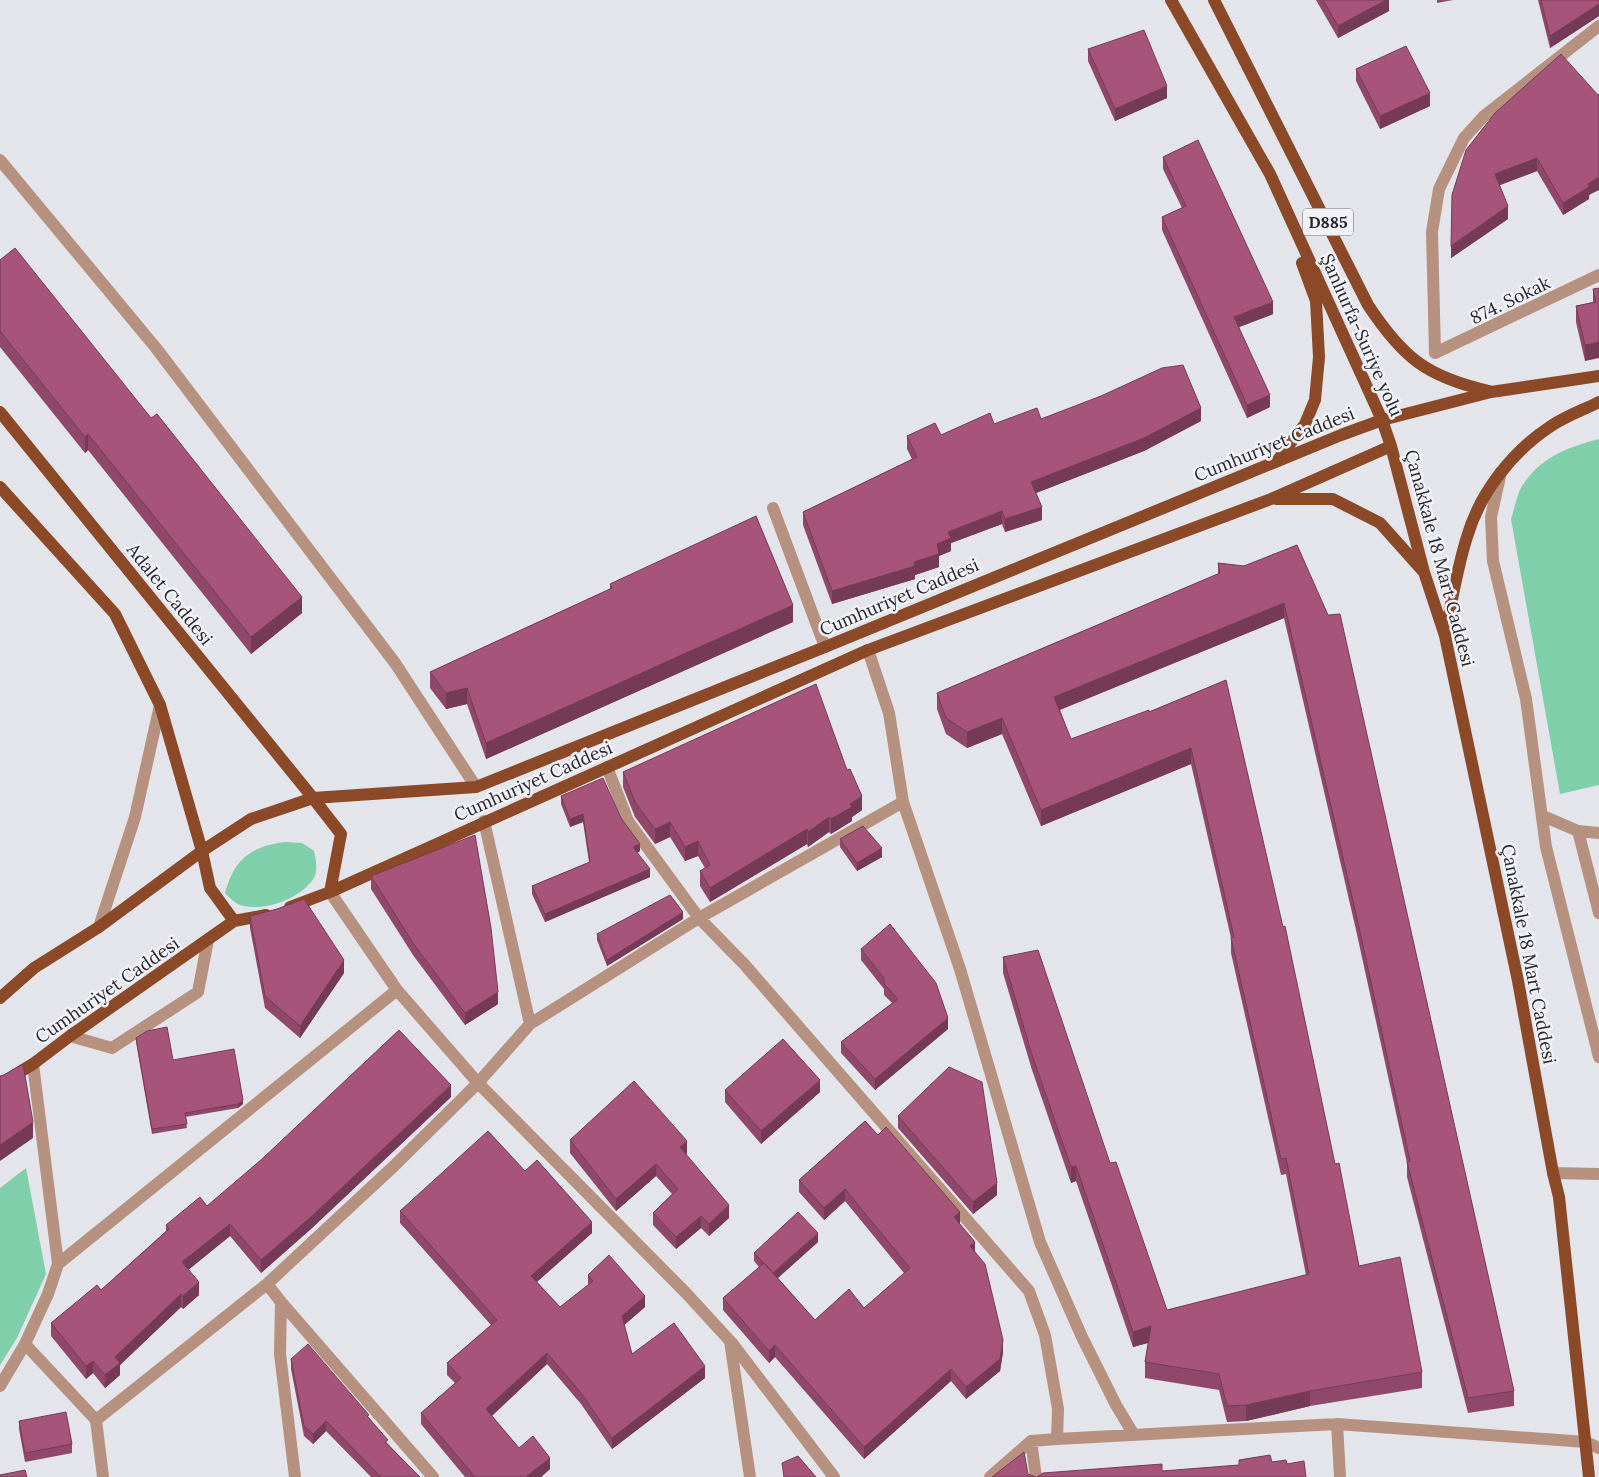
<svg xmlns="http://www.w3.org/2000/svg" width="1599" height="1477" font-family="Lora,serif">
  <style>
    .green { fill: #7fcfab }
    .lines { fill: none; stroke-linecap: round; stroke-linejoin: round }
    .minor { stroke: #b7917f; stroke-width: 12 }
    .major { stroke: #8b4928; stroke-width: 12 }
    .wall { fill: #90486a }
    .shaded-wall { fill: #753b56 }
    .building { fill: #a7547b; stroke: #753b56 }
    .labels { text-anchor: middle; dominant-baseline: central; stroke-width: 5; stroke-linejoin: round; paint-order: stroke }
    .shield { fill: #f1f1f8; stroke: #646468; stroke-width: 1 }
    .shield-label { font-size: 16px; font-weight: bold; fill: #28282a }
    .street-label { font-size: 18px; fill: #28282a; stroke: #f1f1f8 }
  </style>
  <rect width="100%" height="100%" fill="#e4e4eb"/>
  <path class="green" d="M 1599,439 L 1599,785 L 1560,794 L 1511,519 C 1515,508 1517,492 1524,483 C 1543,456 1569,447 1599,439 Z
    M 286,842 L 302,843 L 314,851 C 316,859 318,871 314,878 C 301,898 267,911 244,906 C 236,905 230,898 225,893 C 234,859 251,846 286,842 Z
    M 26,1168 L 46,1274 L 17,1338 L 0,1365 L 0,1188 Z"/>
  <g class="lines">
    <path class="minor" d="M 1599,26 L 1484,116 L 1464,138 L 1439,189 L 1432,232 L 1435,353 L 1599,275
      M 0,160 L 156,348 L 395,663 L 476,787
      M 1501,472 L 1491,517 L 1493,561 L 1526,699 L 1546,847 L 1599,1057
      M 773,508 L 825,647
      M 868,650 L 889,713 L 903,802 L 960,969 L 1040,1242 L 1082,1337 L 1116,1405 L 1134,1435
      M 607,767 L 628,821 L 699,918 L 744,964 L 1029,1291 L 1045,1335 L 1058,1409 L 1057,1439
      M 1543,816 L 1578,831 L 1599,833
      M 484,821 L 530,1024
      M 1578,831 L 1599,913
      M 330,892 L 397,990 L 478,1083 L 686,1293 L 730,1341 L 750,1477
      M 99,927 L 135,817 L 160,705
      M 70,1036 L 112,1048 L 198,992 L 208,940
      M 33,1064 L 58,1264 L 48,1294 L 25,1344 L 96,1420 L 267,1284 L 394,1166 L 478,1083 L 530,1024 L 699,918 L 903,802
      M 1553,1173 L 1599,1174
      M 58,1264 L 397,990
      M 267,1284 L 281,1302 L 280,1354 L 295,1477
      M 281,1302 L 433,1477
      M 732,1343 L 834,1477
      M 0,1386 L 25,1344
      M 96,1420 L 103,1477
      M 1337,1424 L 1340,1477
      M 1031,1441 L 1036,1477
      M 990,1477 L 1031,1441 L 1057,1439 L 1337,1424 L 1586,1442 L 1599,1448"/>
    <path class="major" d="M 1171,0 L 1270,174 L 1382,420 L 1391,446 L 1424,572 L 1445,636 L 1518,981 L 1553,1173 L 1559,1197 L 1589,1477
      M 1214,0 L 1368,305 C 1403,358 1427,377 1489,391
      M 0,412 L 313,798 L 476,787 L 825,647 L 1341,435 L 1382,420 L 1491,392 L 1599,376
      M 1277,461 L 1305,424 L 1315,400 L 1319,357 L 1316,301 L 1302,263
      M 0,487 L 115,614 L 160,705 L 202,851 L 99,927 L 34,968 L 0,998
      M 1276,499 L 1333,499 L 1380,523 L 1422,570
      M 1445,634 C 1452,602 1457,568 1467,537 C 1480,492 1513,451 1551,426 C 1566,416 1583,410 1599,402
      M 290,907 L 330,892 L 868,650 L 1271,499 L 1391,446
      M 266,915 L 234,921 L 210,888 L 202,851 L 251,819 L 313,798 L 341,834 L 330,892
      M 0,1084 L 33,1064 L 70,1036 L 234,921"/>
  </g>
  <path class="wall" d="M 1316,0 L 1389,0 L 1389,11 L 1338,38 Z
    M 1437,0 L 1453,0 L 1437,3 Z
    M 1538,0 L 1599,0 L 1599,16 L 1550,48 Z
    M 1088,49 L 1167,98 L 1115,121 L 1088,61 Z
    M 1356,69 L 1430,106 L 1380,129 L 1356,81 Z
    M 1598,95 L 1589,199 L 1563,215 L 1537,171 L 1499,185 L 1508,219 L 1451,258 L 1452,195 Z
    M 1163,157 L 1273,314 L 1239,327 L 1270,407 L 1247,418 L 1162,230 L 1162,217 L 1182,208 L 1163,169 Z
    M 0,260 L 151,418 L 302,613 L 251,654 L 88,450 L 85,453 L 0,347 Z
    M 1599,288 L 1585,361 L 1576,322 L 1576,306 L 1593,302 L 1593,289 Z
    M 1041,419 L 1201,421 L 1144,451 L 1036,493 L 1042,520 L 1005,532 L 1002,524 L 951,543 L 951,551 L 939,556 L 939,567 L 915,575 L 915,579 L 832,604 L 803,525 L 803,512 L 912,459 L 907,449 L 907,436 L 941,435 L 994,424 Z
    M 1297,545 L 1514,1391 L 1514,1406 L 1468,1413 L 1407,1177 L 1407,1163 L 1356,930 L 1284,618 L 1060,710 L 1071,739 L 1149,712 L 1226,680 L 1335,1164 L 1359,1266 L 1422,1372 L 1422,1388 L 1310,1406 L 1246,1421 L 1227,1422 L 1219,1390 L 1145,1378 L 1145,1362 L 1148,1343 L 1133,1347 L 1076,1181 L 1071,1183 L 1032,1070 L 1003,973 L 1003,957 L 1110,1163 L 1167,1310 L 1306,1275 L 1286,1174 L 1281,1175 L 1231,953 L 1231,938 L 1191,764 L 1041,826 L 1002,734 L 967,748 L 946,734 L 937,709 L 937,693 L 1218,574 L 1218,563 L 1244,566 Z
    M 610,584 L 793,622 L 486,759 L 467,704 L 446,709 L 430,688 L 430,672 L 610,589 Z
    M 847,770 L 862,810 L 852,817 L 852,821 L 831,834 L 829,832 L 808,847 L 807,844 L 710,902 L 700,886 L 700,871 L 705,868 L 698,856 L 685,861 L 670,837 L 655,844 L 635,817 L 623,787 L 623,772 Z
    M 561,796 L 621,818 L 640,851 L 637,853 L 650,877 L 545,922 L 532,894 L 532,886 L 589,862 L 583,822 L 570,827 L 561,804 Z
    M 840,839 L 882,857 L 857,871 L 840,847 Z
    M 371,876 L 498,1004 L 465,1025 L 413,955 L 371,889 Z
    M 250,916 L 344,973 L 300,1038 L 265,1008 L 250,928 Z
    M 683,919 L 607,966 L 597,940 L 597,934 Z
    M 861,949 L 948,1029 L 875,1090 L 841,1053 L 841,1042 L 892,1003 L 884,995 L 884,989 L 861,960 Z
    M 136,1038 L 173,1060 L 243,1104 L 238,1108 L 185,1117 L 187,1128 L 152,1134 L 136,1042 Z
    M 725,1090 L 820,1092 L 761,1144 L 725,1102 Z
    M 451,1097 L 312,1228 L 261,1273 L 230,1236 L 188,1270 L 199,1295 L 183,1309 L 181,1307 L 120,1365 L 120,1375 L 105,1388 L 93,1373 L 86,1379 L 51,1336 L 51,1323 L 101,1290 L 166,1231 L 166,1225 Z
    M 898,1116 L 997,1195 L 973,1214 L 898,1128 Z
    M 865,1121 L 960,1224 L 975,1253 L 1003,1352 L 1000,1371 L 966,1399 L 951,1381 L 864,1459 L 775,1357 L 769,1363 L 723,1310 L 723,1298 L 759,1267 L 754,1261 L 754,1253 L 818,1242 L 778,1278 L 815,1320 L 864,1308 L 904,1273 L 845,1201 L 824,1220 L 799,1192 L 799,1180 Z
    M 570,1140 L 687,1153 L 686,1154 L 729,1218 L 709,1236 L 701,1228 L 676,1249 L 653,1225 L 653,1213 L 672,1194 L 656,1176 L 616,1211 L 570,1153 Z
    M 525,1171 L 592,1233 L 537,1282 L 560,1307 L 588,1286 L 588,1275 L 645,1307 L 624,1325 L 632,1354 L 705,1378 L 612,1449 L 581,1404 L 547,1364 L 492,1416 L 519,1448 L 550,1469 L 541,1477 L 465,1477 L 421,1424 L 421,1413 L 455,1383 L 447,1375 L 447,1363 L 491,1325 L 400,1223 L 400,1211 Z
    M 291,1359 L 369,1418 L 388,1444 L 420,1477 L 371,1477 L 326,1431 L 313,1444 L 304,1436 L 291,1369 Z
    M 19,1421 L 72,1444 L 72,1453 L 25,1462 L 19,1429 Z"/>
  <path class="shaded-wall" d="M 1386,0 L 1389,0 L 1389,11 L 1338,38 L 1338,26 Z
    M 1599,4 L 1599,16 L 1550,48 L 1550,36 Z
    M 1167,86 L 1167,98 L 1115,121 L 1115,109 Z
    M 1430,93 L 1430,106 L 1380,129 L 1380,116 Z
    M 1537,158 L 1537,171 L 1495,187 L 1495,174 Z
    M 1599,177 L 1599,190 L 1589,195 L 1589,199 L 1563,215 L 1563,203 L 1588,184 Z
    M 1508,206 L 1508,219 L 1451,258 L 1451,246 Z
    M 1273,302 L 1273,314 L 1234,329 L 1234,317 Z
    M 1599,342 L 1599,358 L 1585,361 L 1585,345 Z
    M 1270,395 L 1270,407 L 1247,418 L 1247,405 Z
    M 1201,408 L 1201,421 L 1144,451 L 1031,495 L 1031,482 Z
    M 88,434 L 88,450 L 85,453 L 85,437 Z
    M 1042,507 L 1042,520 L 1005,532 L 1005,519 Z
    M 1002,511 L 1002,524 L 951,543 L 951,551 L 939,556 L 939,567 L 915,575 L 915,579 L 832,604 L 832,591 L 914,562 L 937,544 L 948,532 Z
    M 302,597 L 302,613 L 251,654 L 251,637 Z
    M 1284,603 L 1284,618 L 1054,712 L 1054,697 Z
    M 793,605 L 793,622 L 486,759 L 486,743 Z
    M 467,688 L 467,704 L 446,709 L 446,693 Z
    M 1002,718 L 1002,734 L 967,748 L 967,732 Z
    M 1191,748 L 1191,764 L 1041,826 L 1041,810 Z
    M 862,796 L 862,810 L 852,817 L 852,821 L 831,834 L 831,819 L 850,804 Z
    M 583,814 L 583,822 L 570,827 L 570,819 Z
    M 829,817 L 829,832 L 808,847 L 808,832 Z
    M 670,822 L 670,837 L 655,844 L 655,829 Z
    M 807,829 L 807,844 L 710,902 L 710,888 Z
    M 698,841 L 698,856 L 685,861 L 685,847 Z
    M 640,844 L 640,851 L 633,855 L 633,847 Z
    M 882,848 L 882,857 L 857,871 L 857,863 Z
    M 650,869 L 650,877 L 545,922 L 545,914 Z
    M 683,912 L 683,919 L 607,966 L 607,960 Z
    M 344,960 L 344,973 L 300,1038 L 300,1026 Z
    M 498,992 L 498,1004 L 465,1025 L 465,1013 Z
    M 948,1018 L 948,1029 L 875,1090 L 875,1079 Z
    M 820,1080 L 820,1092 L 761,1144 L 761,1131 Z
    M 451,1085 L 451,1097 L 312,1228 L 261,1273 L 261,1260 Z
    M 243,1100 L 243,1104 L 238,1108 L 238,1104 Z
    M 33,1122 L 33,1138 L 0,1161 L 0,1145 Z
    M 687,1141 L 687,1153 L 680,1160 L 680,1147 Z
    M 656,1164 L 656,1176 L 616,1211 L 616,1199 Z
    M 1076,1166 L 1076,1181 L 1071,1183 L 1071,1167 Z
    M 997,1183 L 997,1195 L 973,1214 L 973,1202 Z
    M 845,1189 L 845,1201 L 824,1220 L 824,1208 Z
    M 729,1205 L 729,1218 L 709,1236 L 709,1224 Z
    M 960,1212 L 960,1224 L 954,1217 Z
    M 701,1216 L 701,1228 L 676,1249 L 676,1237 Z
    M 592,1222 L 592,1233 L 531,1287 L 531,1276 Z
    M 230,1224 L 230,1236 L 182,1275 L 182,1262 Z
    M 818,1233 L 818,1242 L 773,1282 L 773,1274 Z
    M 975,1242 L 975,1254 L 970,1246 Z
    M 199,1282 L 199,1295 L 183,1309 L 183,1296 Z
    M 181,1294 L 181,1307 L 120,1365 L 120,1375 L 105,1388 L 105,1375 L 115,1357 Z
    M 645,1296 L 645,1307 L 622,1327 L 622,1316 Z
    M 1151,1326 L 1151,1342 L 1133,1347 L 1133,1332 Z
    M 1003,1340 L 1003,1352 L 1000,1371 L 966,1399 L 966,1387 Z
    M 775,1345 L 775,1357 L 769,1363 L 769,1351 Z
    M 547,1353 L 547,1364 L 486,1421 L 486,1409 Z
    M 93,1361 L 93,1373 L 86,1379 L 86,1366 Z
    M 705,1366 L 705,1378 L 612,1449 L 612,1438 Z
    M 951,1369 L 951,1381 L 864,1459 L 864,1447 Z
    M 1310,1391 L 1310,1406 L 1246,1421 L 1246,1405 Z
    M 326,1421 L 326,1431 L 313,1444 L 313,1434 Z
    M 550,1458 L 550,1469 L 541,1477 L 526,1477 Z"/>
  <path class="building" d="M 1323,0 L 1386,0 L 1338,26 Z
    M 1541,0 L 1599,0 L 1599,4 L 1550,36 Z
    M 1144,30 L 1167,86 L 1115,109 L 1088,49 Z
    M 1406,46 L 1430,93 L 1380,116 L 1356,69 Z
    M 1561,54 L 1598,95 L 1599,94 L 1599,177 L 1588,184 L 1589,187 L 1563,203 L 1537,158 L 1495,174 L 1508,206 L 1451,246 L 1452,195 L 1466,150 L 1495,113 Z
    M 1198,140 L 1273,302 L 1234,317 L 1270,395 L 1247,405 L 1162,217 L 1186,206 L 1163,157 Z
    M 15,248 L 151,418 L 157,414 L 302,597 L 251,637 L 88,434 L 85,437 L 0,331 L 0,260 Z
    M 1599,288 L 1599,342 L 1585,345 L 1576,306 L 1596,302 L 1593,289 Z
    M 1183,365 L 1201,408 L 1144,438 L 1031,482 L 1042,507 L 1005,519 L 1002,511 L 948,532 L 951,538 L 937,544 L 939,554 L 914,562 L 915,566 L 832,591 L 803,512 L 917,457 L 907,436 L 935,423 L 941,435 L 990,413 L 994,424 L 1037,408 L 1041,419 L 1101,396 L 1162,368 Z
    M 756,516 L 793,605 L 486,743 L 467,688 L 446,693 L 430,672 L 612,588 L 610,584 Z
    M 1297,545 L 1328,615 L 1340,614 L 1514,1391 L 1468,1398 L 1407,1162 L 1410,1161 L 1356,914 L 1284,603 L 1054,697 L 1071,739 L 1149,710 L 1149,712 L 1226,680 L 1283,927 L 1285,926 L 1335,1164 L 1339,1163 L 1359,1266 L 1400,1257 L 1422,1372 L 1310,1391 L 1246,1405 L 1227,1406 L 1219,1374 L 1145,1362 L 1151,1326 L 1133,1332 L 1076,1166 L 1071,1167 L 1032,1055 L 1003,957 L 1038,950 L 1110,1163 L 1116,1162 L 1167,1310 L 1309,1274 L 1286,1158 L 1281,1159 L 1231,938 L 1234,937 L 1191,748 L 1041,810 L 1002,718 L 967,732 L 946,718 L 937,693 L 1220,573 L 1218,563 L 1244,566 Z
    M 816,684 L 847,770 L 850,769 L 862,796 L 850,804 L 852,807 L 831,819 L 829,817 L 808,832 L 807,829 L 710,888 L 700,871 L 710,865 L 698,841 L 685,847 L 670,822 L 655,829 L 635,802 L 623,772 Z
    M 603,778 L 621,818 L 640,844 L 633,847 L 650,869 L 545,914 L 532,886 L 590,862 L 583,814 L 570,819 L 561,796 Z
    M 863,826 L 882,848 L 857,863 L 840,839 Z
    M 475,835 L 491,928 L 498,992 L 465,1013 L 413,943 L 371,876 Z
    M 670,895 L 683,912 L 607,960 L 597,934 Z
    M 304,899 L 344,960 L 300,1026 L 265,996 L 250,916 L 277,909 Z
    M 890,924 L 936,983 L 948,1018 L 875,1079 L 841,1042 L 898,999 L 884,984 L 884,978 L 861,949 Z
    M 167,1027 L 173,1060 L 234,1049 L 243,1100 L 238,1104 L 185,1113 L 187,1124 L 152,1129 L 136,1038 L 147,1031 Z
    M 399,1030 L 451,1085 L 312,1216 L 261,1260 L 230,1224 L 182,1262 L 199,1282 L 183,1296 L 181,1294 L 115,1357 L 120,1363 L 105,1375 L 93,1361 L 86,1366 L 51,1323 L 97,1285 L 101,1290 L 169,1229 L 166,1225 L 200,1197 L 207,1206 L 262,1159 Z
    M 783,1039 L 820,1080 L 761,1131 L 725,1090 Z
    M 23,1064 L 33,1122 L 0,1145 L 0,1076 L 4,1075 Z
    M 949,1067 L 982,1082 L 997,1183 L 973,1202 L 898,1116 Z
    M 634,1081 L 687,1141 L 680,1147 L 729,1205 L 709,1224 L 701,1216 L 676,1237 L 653,1213 L 678,1189 L 656,1164 L 616,1199 L 570,1140 Z
    M 865,1121 L 878,1135 L 886,1127 L 960,1212 L 954,1217 L 975,1242 L 970,1246 L 985,1264 L 1003,1340 L 1000,1359 L 966,1387 L 951,1369 L 864,1447 L 775,1345 L 769,1351 L 723,1298 L 764,1263 L 815,1320 L 849,1289 L 864,1308 L 910,1268 L 845,1189 L 824,1208 L 799,1180 Z
    M 488,1131 L 525,1171 L 537,1160 L 592,1222 L 531,1276 L 560,1307 L 593,1281 L 588,1275 L 609,1255 L 645,1296 L 622,1316 L 632,1354 L 674,1323 L 705,1366 L 612,1438 L 581,1393 L 547,1353 L 486,1409 L 519,1448 L 533,1436 L 550,1458 L 526,1477 L 475,1477 L 421,1413 L 461,1378 L 447,1363 L 497,1320 L 400,1211 Z
    M 798,1212 L 818,1233 L 773,1273 L 754,1253 Z
    M 308,1344 L 369,1415 L 367,1416 L 388,1440 L 385,1442 L 420,1477 L 381,1477 L 326,1421 L 313,1434 L 304,1426 L 291,1359 Z
    M 66,1412 L 72,1444 L 25,1453 L 19,1421 Z
    M 1024,1452 L 1028,1474 L 1036,1477 L 992,1477 Z
    M 1270,1455 L 1272,1462 L 1286,1460 L 1287,1464 L 1304,1461 L 1306,1477 L 1037,1477 L 1043,1473 L 1162,1464 L 1162,1471 L 1239,1465 L 1239,1460 Z
    M 798,1456 L 816,1477 L 784,1477 L 782,1463 Z
    M 25,1470 L 27,1477 L 0,1477 L 0,1475 Z"/>
  <g class="labels">
    <rect class="shield" x="1303" y="208.5" width="50" height="27" rx="4"/>
    <g class="shield-label">
      <text x="1328" y="222">D885</text>
    </g>
    <g class="street-label">
      <text transform="translate(1510 300) rotate(-26)">874. Sokak</text>
      <text transform="translate(1362 335) rotate(66)">Şanlıurfa-Suriye yolu</text>
      <text transform="translate(1274 444) rotate(-22)">Cumhuriyet Caddesi</text>
      <text transform="translate(1440 558) rotate(75)">Çanakkale 18 Mart Caddesi</text>
      <text transform="translate(170 594) rotate(51)">Adalet Caddesi</text>
      <text transform="translate(899 597) rotate(-23)">Cumhuriyet Caddesi</text>
      <text transform="translate(533 781) rotate(-24)">Cumhuriyet Caddesi</text>
      <text transform="translate(1529 954) rotate(79)">Çanakkale 18 Mart Caddesi</text>
      <text transform="translate(107 990) rotate(-35)">Cumhuriyet Caddesi</text>
    </g>
  </g>
</svg>
